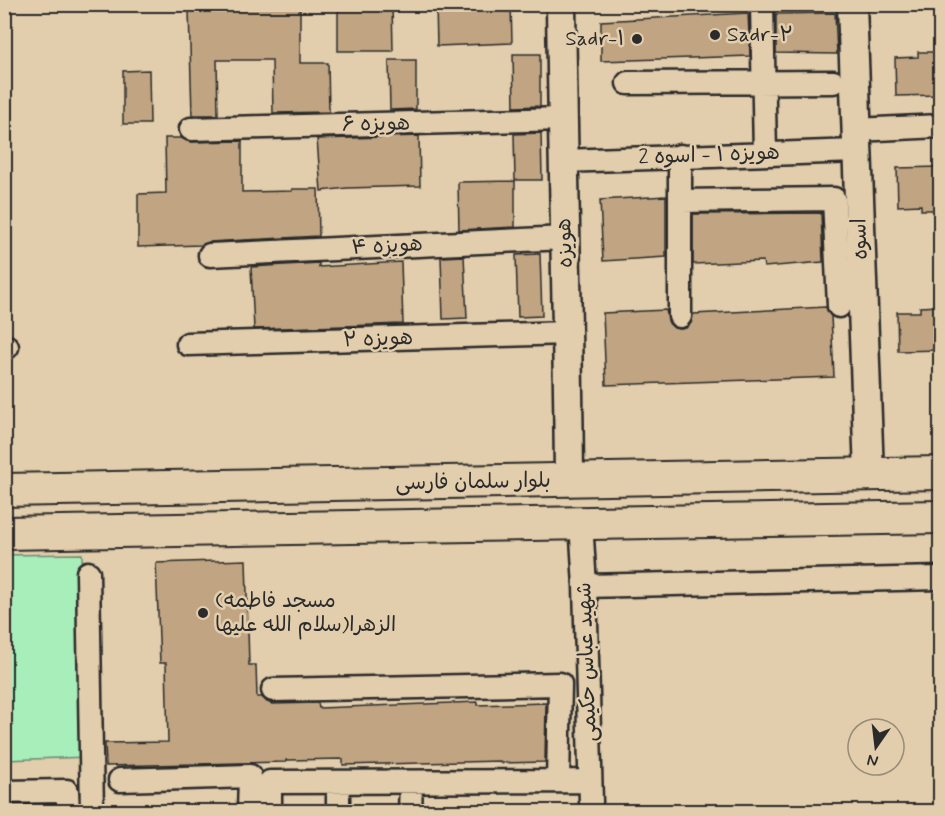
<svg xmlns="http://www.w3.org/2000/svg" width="945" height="816" font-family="Mynerve,'Playpen Sans Arabic',sans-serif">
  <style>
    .green { fill: #a8eeba; stroke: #6a8c72; stroke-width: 1.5 }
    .building { fill: #c1a582; stroke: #2b2b2b; stroke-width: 1.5 }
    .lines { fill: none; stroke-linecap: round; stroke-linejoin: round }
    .minor-casing { stroke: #2b2b2b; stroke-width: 27 }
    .tertiary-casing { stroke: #2b2b2b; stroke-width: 33 }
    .secondary-casing { stroke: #2b2b2b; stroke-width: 36 }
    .minor { stroke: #e2cdac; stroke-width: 22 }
    .tertiary { stroke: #e2cdac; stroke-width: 28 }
    .secondary { stroke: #e2cdac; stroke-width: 32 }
    .poi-dot { fill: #2b2b2b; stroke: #e2cdac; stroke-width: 2 }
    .labels { text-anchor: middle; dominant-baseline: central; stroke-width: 5; stroke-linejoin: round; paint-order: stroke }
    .poi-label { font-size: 21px; fill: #2b2b2b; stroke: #e2cdac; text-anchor: start }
    .street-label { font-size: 21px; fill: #2b2b2b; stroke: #e2cdac }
  </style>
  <rect width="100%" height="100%" fill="#e2cdac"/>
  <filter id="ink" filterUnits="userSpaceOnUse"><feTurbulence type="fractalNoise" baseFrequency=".0167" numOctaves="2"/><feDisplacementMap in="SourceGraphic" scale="12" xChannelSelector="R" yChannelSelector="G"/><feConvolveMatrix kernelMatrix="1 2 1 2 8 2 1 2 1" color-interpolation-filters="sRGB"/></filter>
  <g filter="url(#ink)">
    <path class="green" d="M 82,554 L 87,757 L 5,760 L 4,555 Z"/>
    <path class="building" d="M 300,4 L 300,63 L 328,63 L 329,112 L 273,113 L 272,60 L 217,60 L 218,115 L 192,115 L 189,10 L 222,10 L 222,7 Z
      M 338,4 L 392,4 L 393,51 L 338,51 Z
      M 436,4 L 511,4 L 512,43 L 437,46 Z
      M 748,13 L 750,56 L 601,61 L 601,21 Z
      M 835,13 L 837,54 L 776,53 L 776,14 Z
      M 918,52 L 940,52 L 940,95 L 896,96 L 895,58 L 918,57 Z
      M 513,54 L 540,54 L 540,106 L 514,107 Z
      M 389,60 L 416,60 L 416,109 L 390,110 Z
      M 149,70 L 150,124 L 123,124 L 123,71 Z
      M 541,133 L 542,180 L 515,180 L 514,134 Z
      M 419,136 L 420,186 L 347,188 L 321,191 L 317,139 Z
      M 165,138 L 181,138 L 191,142 L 242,141 L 242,192 L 292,191 L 292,189 L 318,189 L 319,236 L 209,242 L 201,245 L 138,247 L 138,194 L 166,193 Z
      M 940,167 L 940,210 L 921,210 L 921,205 L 898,206 L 897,168 Z
      M 515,181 L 515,227 L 459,230 L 458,182 Z
      M 666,196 L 666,257 L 603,261 L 600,200 Z
      M 821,213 L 823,262 L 764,267 L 763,261 L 693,264 L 693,214 Z
      M 540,254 L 542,316 L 518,317 L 516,255 Z
      M 464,256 L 467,318 L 443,319 L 441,257 Z
      M 401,262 L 403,324 L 254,329 L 251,267 L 319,263 L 319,267 Z
      M 940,306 L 940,350 L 898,351 L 897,312 L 920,312 L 920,307 Z
      M 826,307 L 831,316 L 834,377 L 606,385 L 603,313 L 666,310 L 669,323 L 674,328 L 681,329 L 686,328 L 691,323 L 693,314 Z
      M 246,560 L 249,665 L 256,665 L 257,697 L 262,697 L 267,702 L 273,704 L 318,703 L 319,708 L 478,702 L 478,705 L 546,703 L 545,762 L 500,763 L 500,761 L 343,765 L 343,759 L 286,760 L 286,762 L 106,766 L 105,743 L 168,742 L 166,663 L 160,663 L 156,563 Z"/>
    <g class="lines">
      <g class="minor-casing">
        <path id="minor" d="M 762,4 L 765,154
          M 628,83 L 833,82
          M 191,129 L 562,119
          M 856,130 L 940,126
          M 562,161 L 857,151
          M 680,201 L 834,199 L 839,306
          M 210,255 L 565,238
          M 680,316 L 680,156
          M 188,344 L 568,333
          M 4,347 L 7,347
          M 581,522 L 585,586 L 591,802
          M 88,573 L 92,812
          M 585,586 L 940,578
          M 273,690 L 560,684 L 558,781
          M 120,780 L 250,776 L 249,812
          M 4,792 L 67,791 L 68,812
          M 270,812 L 270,782 L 590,781
          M 338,812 L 338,782
          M 410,812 L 411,782"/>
      </g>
      <g class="tertiary-casing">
        <path id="tertiary" d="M 561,4 C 563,163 568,322 569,481
          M 852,4 L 869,474"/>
      </g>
      <g class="secondary-casing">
        <path id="secondary" d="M 4,490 L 940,473
          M 4,533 L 940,517"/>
      </g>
      <use href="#minor" class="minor"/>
      <use href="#tertiary" class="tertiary"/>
      <use href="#secondary" class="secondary"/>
    </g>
  </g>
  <g class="poi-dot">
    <circle cx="715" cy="35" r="6"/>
    <circle cx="637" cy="39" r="6"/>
    <circle cx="203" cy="613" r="6"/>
  </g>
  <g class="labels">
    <g class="poi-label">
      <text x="727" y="35">Sadr-۲</text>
      <text x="625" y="39" text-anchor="end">Sadr-۱</text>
      <text x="215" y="601">(مسجد فاطمه<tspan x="215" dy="24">الزهرا(سلام الله علیها</tspan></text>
    </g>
    <g class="street-label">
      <text transform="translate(376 124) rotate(-1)">هویزه ۶</text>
      <text transform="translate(709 155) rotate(-2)">هویزه ۱ - اسوه 2</text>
      <text transform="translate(860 239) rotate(-92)">اسوه</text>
      <text transform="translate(565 243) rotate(-92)">هویزه</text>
      <text transform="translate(387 246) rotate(-3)">هویزه ۴</text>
      <text transform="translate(378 339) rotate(-2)">هویزه ۲</text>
      <text transform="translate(473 482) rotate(-1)">بلوار سلمان فارسی</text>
      <text transform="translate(587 662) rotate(-92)">شهید عباس حکیمی</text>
    </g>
  </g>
  <rect width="945" height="816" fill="none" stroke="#e2cdac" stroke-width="24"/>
  <rect x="12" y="12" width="921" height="792" fill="none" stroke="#2b2b2b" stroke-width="2" filter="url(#ink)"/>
  <g transform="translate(876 747) rotate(194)"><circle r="28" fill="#e2cdac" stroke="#998c78" stroke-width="1.5"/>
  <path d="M0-4.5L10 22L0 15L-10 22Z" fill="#2b2b2b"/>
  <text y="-9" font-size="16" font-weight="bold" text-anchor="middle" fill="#2b2b2b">N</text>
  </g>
</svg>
